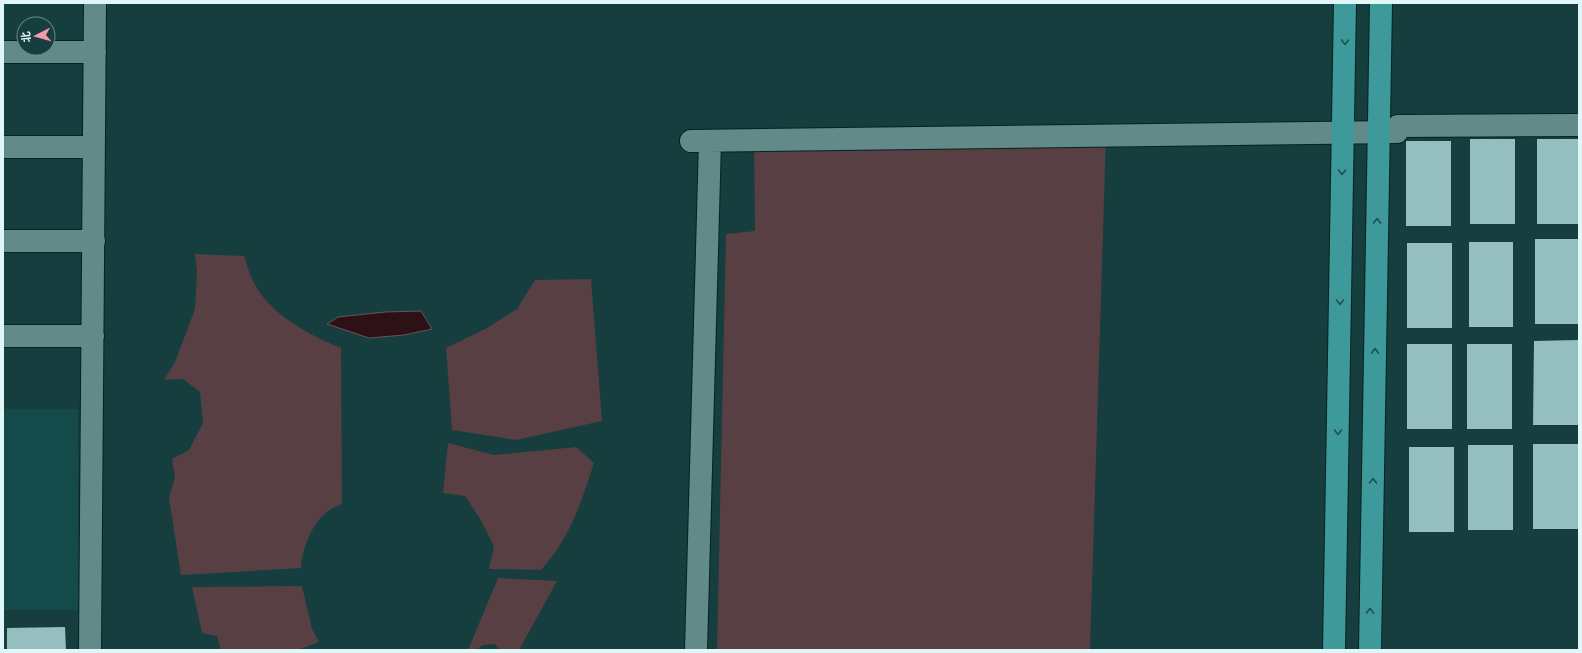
<svg xmlns="http://www.w3.org/2000/svg" width="1582" height="653" font-family="'Titillium Web','Noto Sans SC',sans-serif">
  <style>
    .built { fill: #154a4a }
    .green { fill: #573f43 }
    .water { fill: #2d1117; stroke: #63565a }
    .building { fill: #95bfbf }
    .lines { fill: none; stroke-linecap: round; stroke-linejoin: round }
    .minor-casing { stroke: #042323; stroke-width: 24 }
    .major-casing { stroke: #042323; stroke-width: 24 }
    .minor { stroke: #618a89; stroke-width: 22 }
    .major { stroke: #3e9a9a; stroke-width: 22 }
    .oneway { stroke: #1e5050 }
  </style>
  <rect width="100%" height="100%" fill="#163e3e"/>
  <path class="built" d="M 3,409 L 78,409 L 78,610 L 3,610 Z"/>
  <path class="green" d="M 1106,136 L 1090,650 L 717,650 L 726,234 L 755,231 L 754,141 Z
    M 195,254 L 244,256 C 247,265 250,275 254,283 C 271,315 309,335 341,348 L 342,504 C 338,506 332,508 328,511 C 312,523 302,549 301,568 L 181,575 L 169,498 L 175,477 L 172,459 L 189,450 L 203,423 L 200,392 L 183,379 L 164,380 L 175,362 L 195,309 L 197,272 Z
    M 591,279 L 602,421 L 516,440 L 452,430 L 446,348 L 487,328 L 517,309 L 535,280 Z
    M 448,443 L 494,455 L 576,447 L 594,463 C 581,503 570,538 541,570 L 489,569 L 494,546 L 479,517 L 465,496 L 443,493 Z
    M 498,578 L 557,581 L 519,650 L 500,650 L 495,644 L 483,645 L 476,650 L 468,650 Z
    M 302,586 L 312,629 L 319,642 L 298,650 L 221,650 L 217,636 L 202,633 L 192,587 Z"/>
  <path class="water" d="M 421,311 L 432,329 L 404,335 L 369,338 L 327,324 L 338,317 L 385,312 Z"/>
  <path class="building" d="M 1470,139 L 1515,139 L 1515,224 L 1470,224 Z
    M 1537,139 L 1579,139 L 1579,224 L 1537,224 Z
    M 1406,141 L 1451,141 L 1451,226 L 1406,226 Z
    M 1535,239 L 1579,239 L 1579,324 L 1535,324 Z
    M 1469,242 L 1513,242 L 1513,327 L 1469,327 Z
    M 1407,243 L 1452,243 L 1452,328 L 1407,328 Z
    M 1578,340 L 1578,425 L 1533,425 L 1534,341 Z
    M 1407,344 L 1452,344 L 1452,429 L 1407,429 Z
    M 1467,344 L 1512,344 L 1512,429 L 1467,429 Z
    M 1533,444 L 1578,444 L 1578,529 L 1533,529 Z
    M 1468,445 L 1513,445 L 1513,530 L 1468,530 Z
    M 1409,447 L 1454,447 L 1454,532 L 1409,532 Z
    M 65,627 L 66,650 L 7,650 L 7,628 Z"/>
  <g class="lines">
    <g class="minor-casing">
      <path id="minor" d="M 3,52 L 95,52
        M 1398,126 L 1579,125
        M 691,141 L 1397,132
        M 3,147 L 94,147
        M 3,241 L 94,241
        M 3,336 L 93,336
        M 90,650 L 95,3
        M 696,650 L 710,141"/>
    </g>
    <g class="major-casing">
      <path id="major" d="M 1334,650 L 1345,3
        M 1370,650 L 1381,3"/>
    </g>
    <use href="#minor" class="minor"/>
    <use href="#major" class="major"/>
  </g>
  <defs><path id="oneway-chevron" d="M-2-3.5L2.5 0L-2 3.5" fill="none" stroke-width="1.6" stroke-linecap="round" stroke-linejoin="round"/></defs>
  <g class="oneway">
    <use href="#oneway-chevron" transform="translate(1345 42) rotate(91)"/>
    <use href="#oneway-chevron" transform="translate(1342 172) rotate(91)"/>
    <use href="#oneway-chevron" transform="translate(1377 221) rotate(-89)"/>
    <use href="#oneway-chevron" transform="translate(1340 302) rotate(91)"/>
    <use href="#oneway-chevron" transform="translate(1375 351) rotate(-89)"/>
    <use href="#oneway-chevron" transform="translate(1338 432) rotate(91)"/>
    <use href="#oneway-chevron" transform="translate(1373 481) rotate(-89)"/>
    <use href="#oneway-chevron" transform="translate(1370 611) rotate(-89)"/>
  </g>
  <rect width="1582" height="653" fill="none" stroke="#e1f6f6" stroke-width="8"/>
  <g transform="translate(36 36) rotate(264)"><circle r="19" fill="#163e3e" stroke="#678888"/>
  <path d="M0-3L7 15L0 10L-7 15Z" fill="#f39aaa"/>
  <text y="-6" font-size="11" font-weight="bold" text-anchor="middle" fill="#e1f6f6">北</text>
  </g>
</svg>
